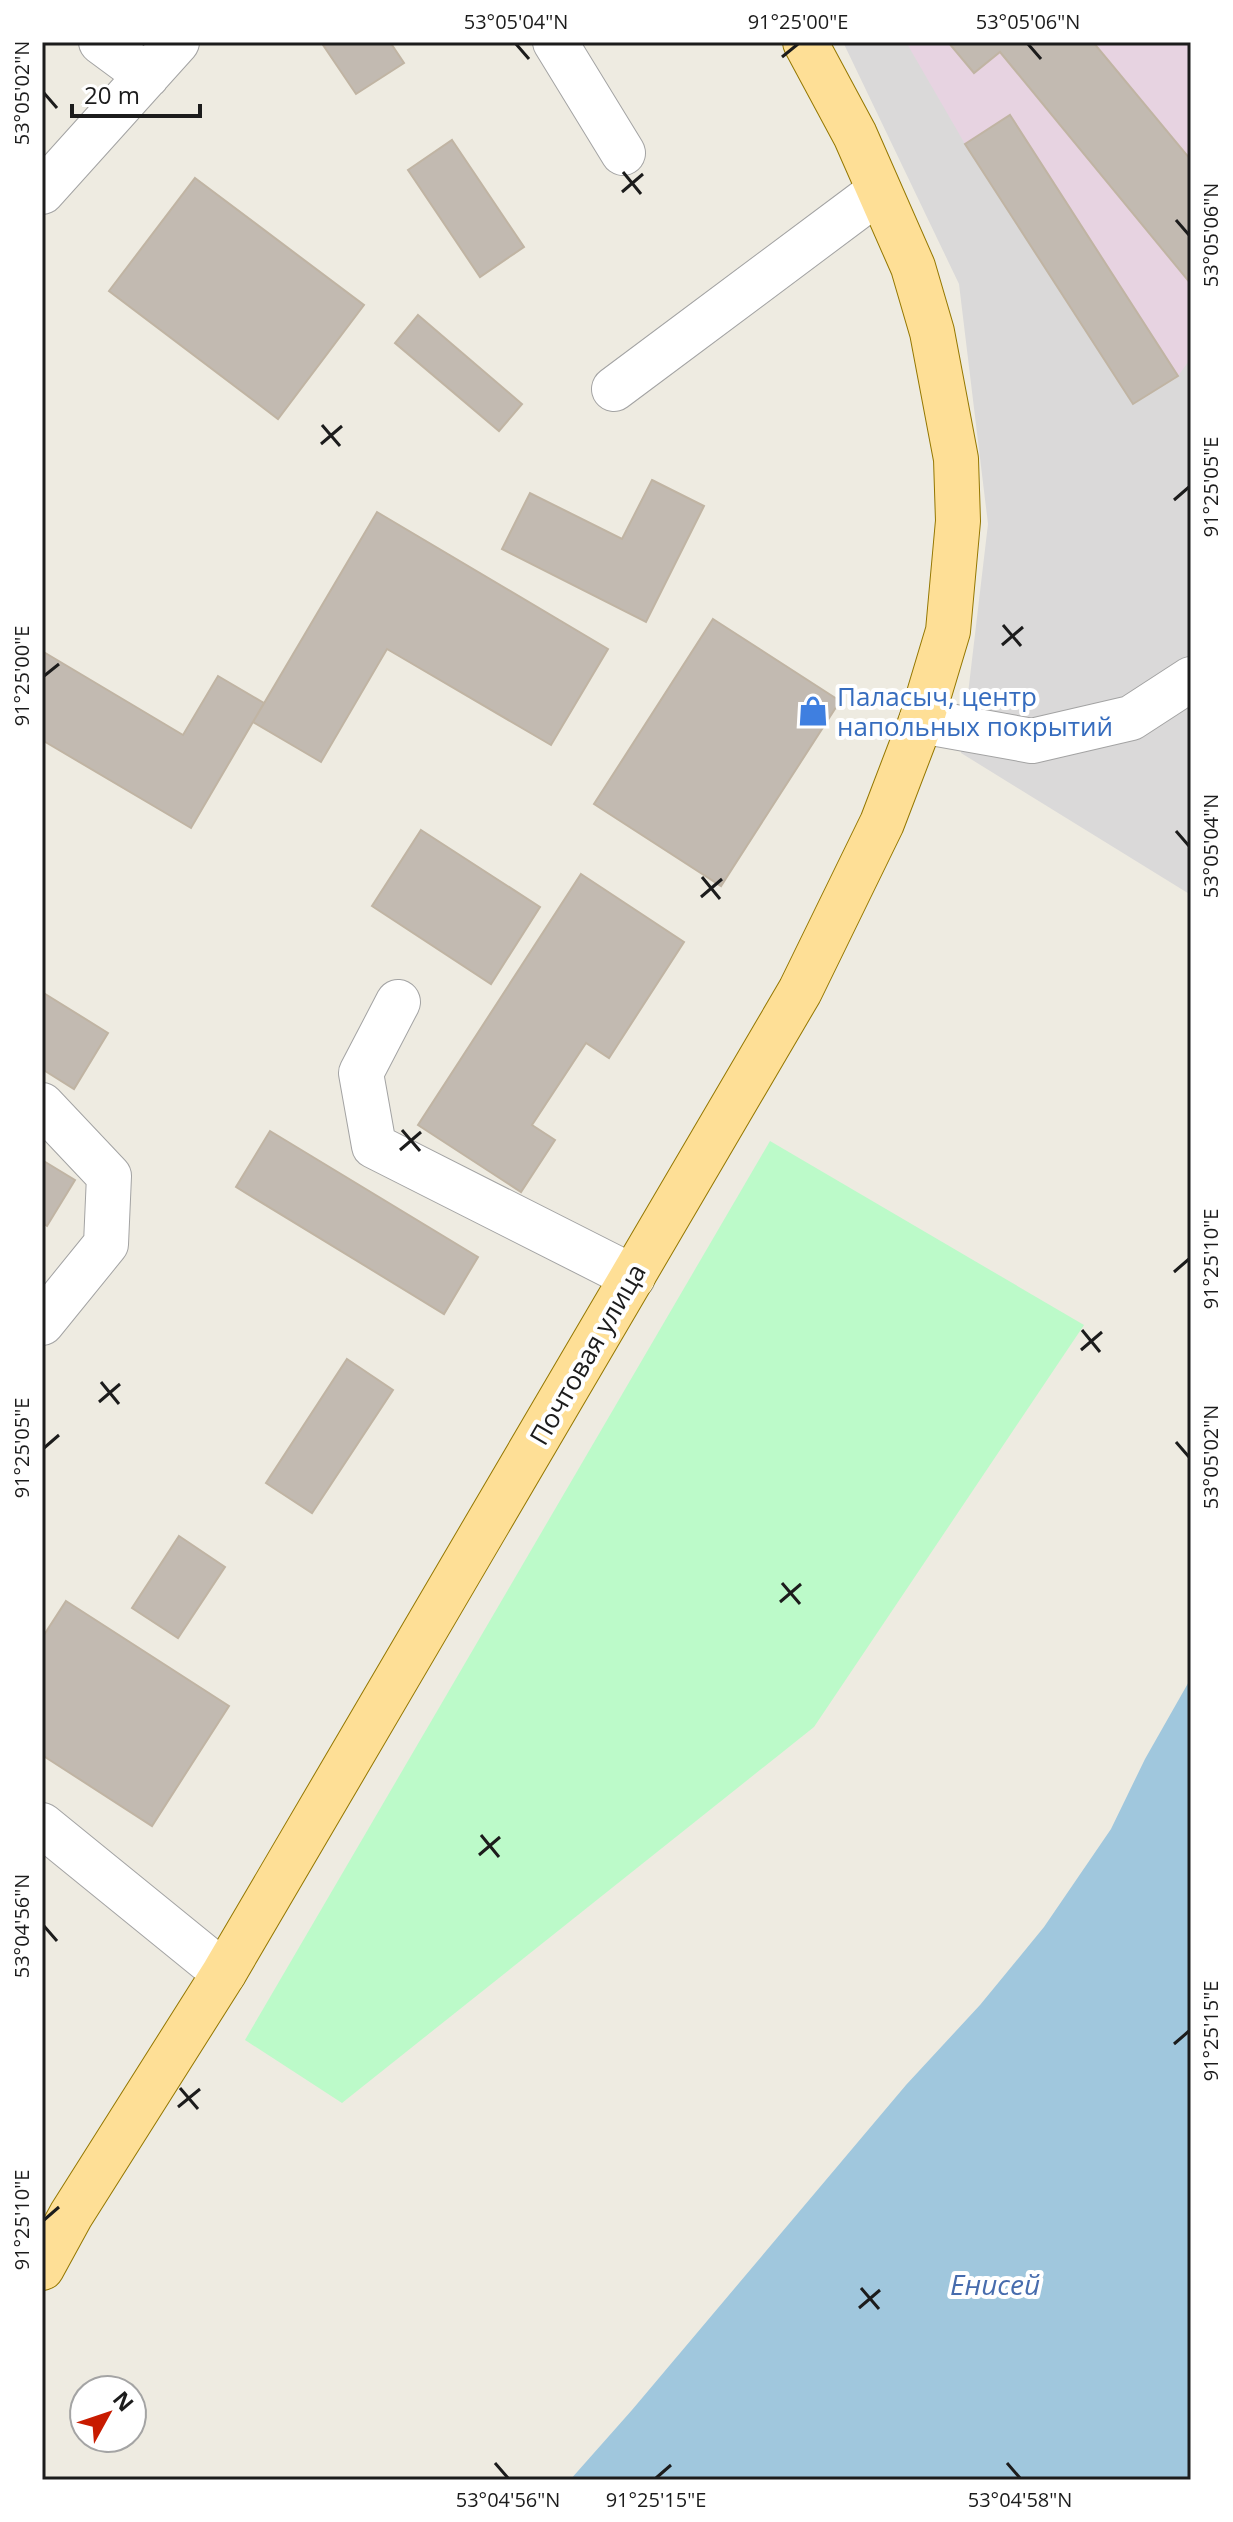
<svg xmlns="http://www.w3.org/2000/svg" width="1233" height="2522" font-family="'Open Sans',sans-serif">
  <style>
    .residential { fill: #dad9d9 }
    .industrial { fill: #e7d3e1 }
    .park { fill: #bcfac9 }
    .water { fill: #a0c7dd }
    .building { fill: #c2bab1; stroke: #c0b4a3; stroke-width: 2 }
    .lines { fill: none; stroke-linecap: round; stroke-linejoin: round }
    .minor-casing { stroke: #a3a3a3; stroke-width: 46 }
    .major-casing { stroke: #947700; stroke-width: 46 }
    .minor { stroke: #fff; stroke-width: 44 }
    .major { stroke: #fedf96; stroke-width: 44 }
    .ticks { fill: none; stroke: #1c1c1c; stroke-width: 3 }
    .labels { text-anchor: middle; dominant-baseline: central; stroke-width: 8; stroke-linejoin: round; paint-order: stroke }
    .shop-label { font-size: 26px; fill: #366cbe; stroke: #fff; text-anchor: start }
    .street-label { font-size: 26px; fill: #1c1c1c; stroke: #fff }
    .water-label { font-size: 28px; font-style: italic; fill: #476cad; stroke: #fff }
    .neatline { fill: none; stroke: #1c1c1c; stroke-width: 3 }
    .ticks-label { font-size: 20px; text-anchor: middle; fill: #1c1c1c }
  </style>
  <rect width="100%" height="100%" fill="#eeebe1"/>
  <path class="residential" d="M 843,42 L 1191,42 L 1191,895 L 961,753 L 988,524 L 959,284 Z"/>
  <path class="industrial" d="M 906,42 L 1191,42 L 1191,358 L 1178,376 L 1133,404 L 965,144 Z"/>
  <path class="park" d="M 770,1141 L 1084,1325 L 814,1727 L 342,2103 L 245,2040 Z"/>
  <path class="water" d="M 1191,1678 L 1191,2480 L 570,2480 L 632,2410 L 906,2085 L 980,2005 L 1044,1927 L 1111,1829 L 1145,1759 Z"/>
  <path class="building" d="M 321,42 L 390,42 L 404,63 L 356,94 Z
    M 948,42 L 1093,42 L 1191,160 L 1191,284 L 1000,52 L 974,73 Z
    M 1010,115 L 1178,376 L 1133,404 L 965,144 Z
    M 452,140 L 524,247 L 480,277 L 408,170 Z
    M 195,178 L 364,305 L 278,419 L 109,291 Z
    M 418,315 L 522,404 L 499,431 L 395,343 Z
    M 652,480 L 704,506 L 646,622 L 502,549 L 530,493 L 622,539 Z
    M 377,512 L 608,649 L 551,745 L 387,649 L 321,762 L 253,722 Z
    M 713,619 L 840,701 L 721,886 L 594,804 Z
    M 42,651 L 183,735 L 218,676 L 264,703 L 191,828 L 42,740 Z
    M 421,830 L 540,907 L 491,984 L 372,906 Z
    M 581,874 L 684,942 L 609,1058 L 586,1043 L 532,1125 L 555,1140 L 521,1192 L 418,1125 Z
    M 42,992 L 108,1033 L 74,1089 L 42,1069 Z
    M 270,1131 L 478,1257 L 444,1314 L 236,1187 Z
    M 42,1160 L 75,1180 L 47,1226 L 42,1223 Z
    M 347,1359 L 393,1390 L 312,1513 L 266,1483 Z
    M 179,1536 L 225,1567 L 178,1638 L 132,1608 Z
    M 66,1601 L 229,1706 L 152,1826 L 42,1755 L 42,1638 Z"/>
  <g class="lines">
    <g class="minor-casing">
      <path id="minor" d="M 101,42 L 147,76
        M 555,42 L 623,153
        M 42,192 L 177,42
        M 614,389 L 879,191
        M 921,721 L 1032,741 L 1131,718 L 1191,679
        M 398,1002 L 361,1073 L 374,1146 L 633,1277
        M 42,1105 L 109,1176 L 106,1244 L 42,1323
        M 42,1825 L 224,1973"/>
    </g>
    <g class="major-casing">
      <path id="major" d="M 42,2268 L 71,2215 L 224,1973 L 800,991 L 882,823 L 921,721 L 948,631 L 958,521 L 956,459 L 932,332 L 913,267 L 855,135 L 805,42"/>
    </g>
    <use href="#minor" class="minor"/>
    <use href="#major" class="major"/>
  </g>
  <path class="ticks" d="M 516,44 L 529,59M 1028,44 L 1041,59M 782,57 L 798,44M 44,93 L 57,108M 623,172 L 641,194M 622,192 L 643,174M 1176,220 L 1189,235M 322,425 L 340,446M 321,444 L 342,426M 1174,500 L 1189,487M 1003,625 L 1021,646M 1002,645 L 1023,627M 44,676 L 59,664M 1176,831 L 1189,846M 702,877 L 720,899M 701,897 L 722,879M 402,1130 L 420,1151M 400,1150 L 421,1132M 1174,1272 L 1189,1259M 1082,1330 L 1100,1352M 1081,1350 L 1102,1332M 101,1382 L 119,1404M 99,1402 L 120,1384M 1176,1442 L 1189,1457M 44,1448 L 59,1435M 782,1583 L 800,1604M 780,1602 L 801,1584M 481,1835 L 499,1857M 479,1855 L 500,1837M 44,1926 L 57,1941M 1174,2044 L 1189,2031M 180,2088 L 198,2109M 178,2107 L 200,2089M 44,2220 L 59,2207M 861,2288 L 879,2309M 859,2308 L 880,2290M 495,2463 L 508,2478M 1007,2463 L 1020,2478M 656,2478 L 671,2465"/>
  <defs>
    <g id="shop-bare" transform="scale(2.4)"><path d="M-5-2.5h2.3a2.7 3.5 0 0 1 5.4 0H5L5.5 6h-11ZM-1.5-2.5h3a1.5 2.3 0 0 0-3 0Z" fill="#3f7fe0" stroke="#fff" stroke-width="2.5" paint-order="stroke"/></g>
  </defs>
  <g fill-rule="evenodd">
    <use href="#shop-bare" x="813" y="711"/>
  </g>
  <g class="labels">
    <g class="shop-label">
      <text x="837" y="696">Паласыч, центр<tspan x="837" dy="30">напольных покрытий</tspan></text>
    </g>
    <g class="street-label">
      <text transform="translate(587 1354) rotate(-60)">Почтовая улица</text>
    </g>
    <g class="water-label">
      <text x="995" y="2284">Енисей</text>
    </g>
  </g>
  <rect width="1233" height="2522" fill="none" stroke="#ffffff" stroke-width="88"/>
  <g transform="translate(108 2414) rotate(50)"><circle r="38" fill="#ffffff" stroke="#a4a4a4" stroke-width="2"/>
  <path d="M0-6L14 30L0 20L-14 30Z" fill="#c81b00"/>
  <text y="-12" font-size="22" font-weight="bold" text-anchor="middle" fill="#1c1c1c">N</text>
  </g>
  <path d="M72 104v12h128v-12" fill="none" stroke="#1c1c1c" stroke-width="4"/>
  <text x="84" y="104" font-size="24" fill="#1c1c1c" stroke="#ffffff" stroke-width="6" paint-order="stroke">20 m</text>
  <rect x="44" y="44" width="1145" height="2434" class="neatline"/>
  <g class="ticks-label">
    <text x="516" y="29">53°05'04"N</text>
    <text x="798" y="29">91°25'00"E</text>
    <text x="1028" y="29">53°05'06"N</text>
    <text transform="translate(22 93) rotate(-90)" y="7">53°05'02"N</text>
    <text transform="translate(1211 235) rotate(-90)" y="7">53°05'06"N</text>
    <text transform="translate(1211 487) rotate(-90)" y="7">91°25'05"E</text>
    <text transform="translate(22 676) rotate(-90)" y="7">91°25'00"E</text>
    <text transform="translate(1211 846) rotate(-90)" y="7">53°05'04"N</text>
    <text transform="translate(1211 1259) rotate(-90)" y="7">91°25'10"E</text>
    <text transform="translate(22 1448) rotate(-90)" y="7">91°25'05"E</text>
    <text transform="translate(1211 1457) rotate(-90)" y="7">53°05'02"N</text>
    <text transform="translate(22 1926) rotate(-90)" y="7">53°04'56"N</text>
    <text transform="translate(1211 2031) rotate(-90)" y="7">91°25'15"E</text>
    <text transform="translate(22 2220) rotate(-90)" y="7">91°25'10"E</text>
    <text x="508" y="2507">53°04'56"N</text>
    <text x="656" y="2507">91°25'15"E</text>
    <text x="1020" y="2507">53°04'58"N</text>
  </g>
</svg>
